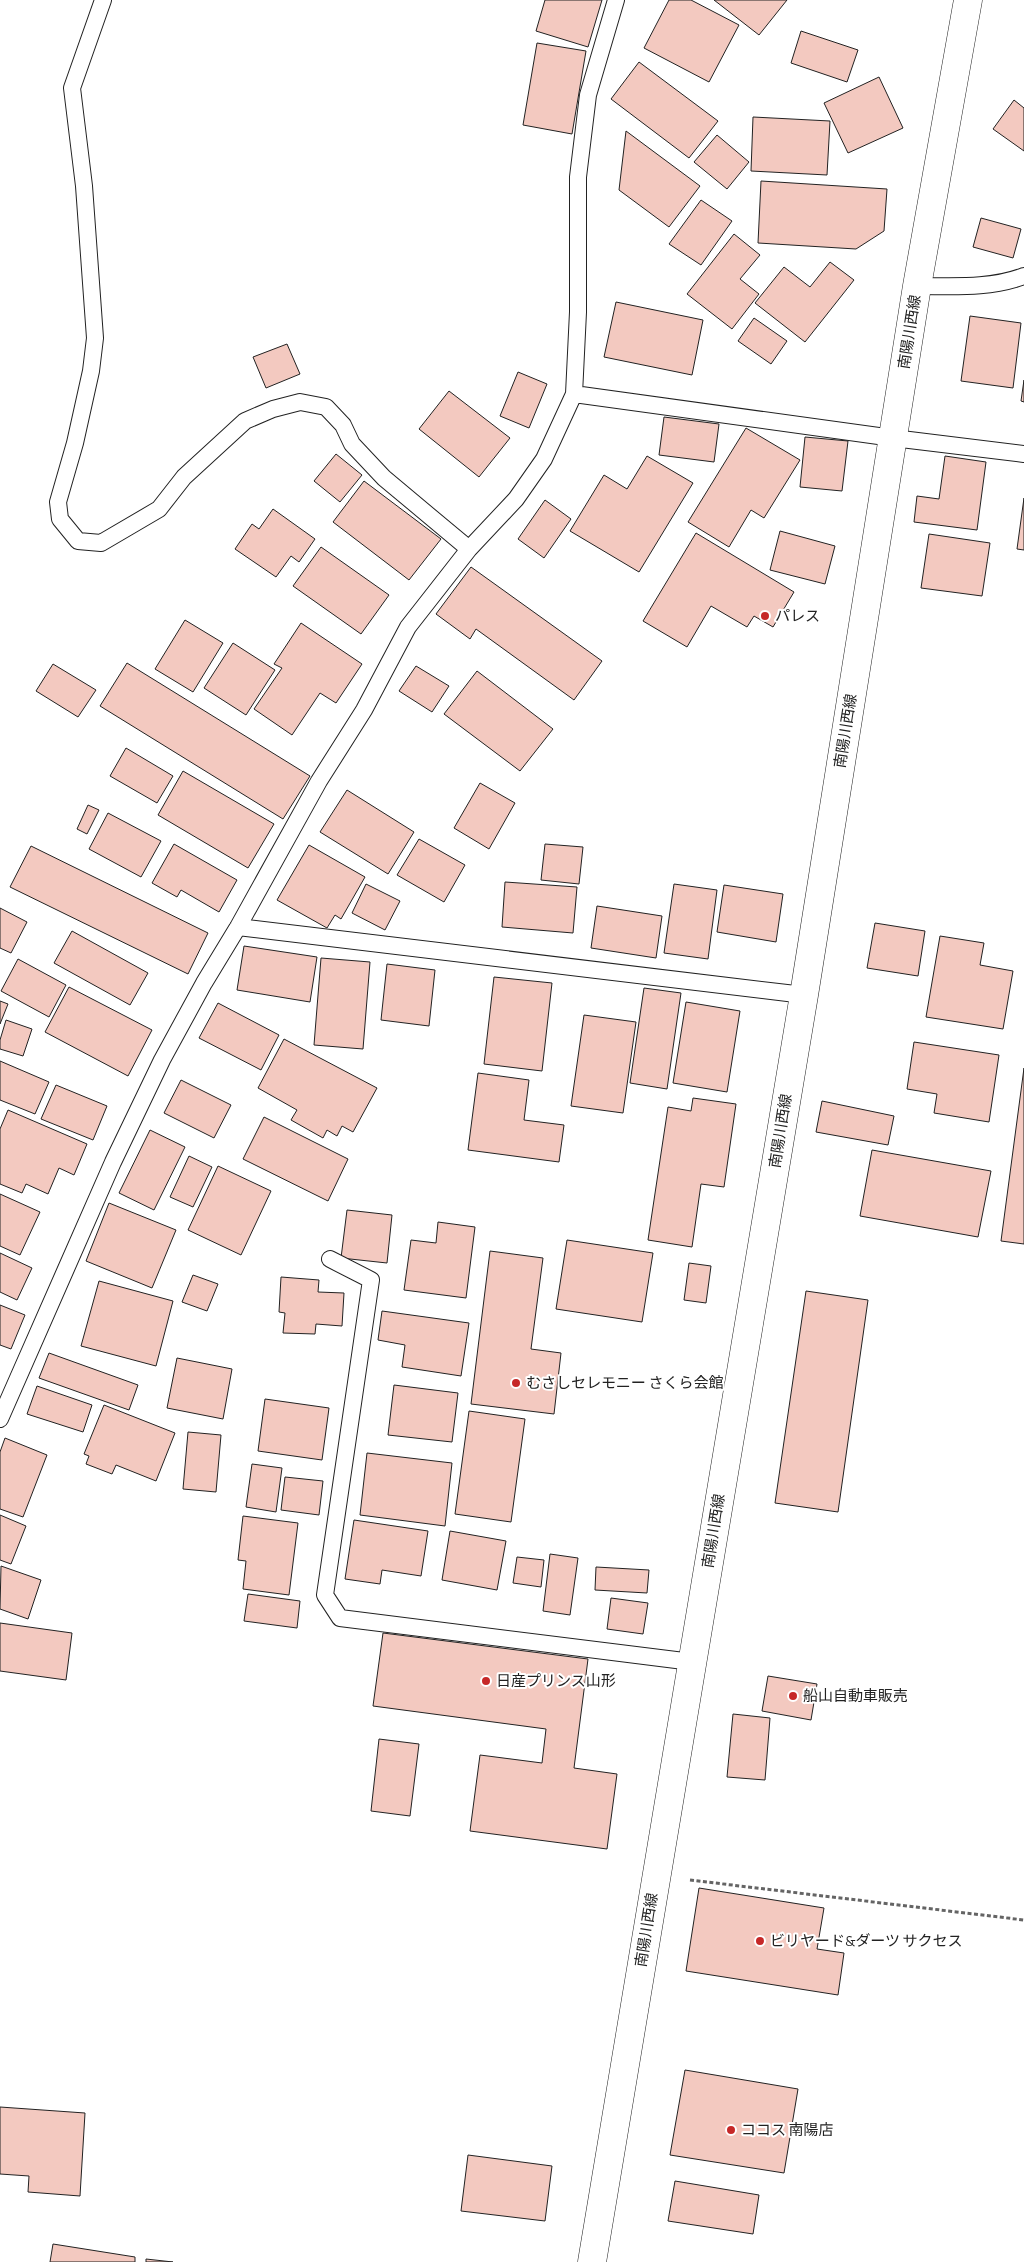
<svg xmlns="http://www.w3.org/2000/svg" width="1024" height="2262" font-family="'Alegreya Sans','Noto Sans JP',sans-serif">
  <style>
    .building { fill: #f3c9c0; stroke: #222 }
    .lines { fill: none; stroke-linecap: round; stroke-linejoin: round }
    .service-casing { stroke: #222; stroke-width: 18 }
    .secondary-casing { stroke: #222; stroke-width: 29 }
    .path { stroke: #646464; stroke-width: 3; stroke-dasharray: 4 2.5; stroke-linecap: butt }
    .service { stroke: #fff; stroke-width: 16 }
    .secondary { stroke: #fff; stroke-width: 28 }
    .poi-dot { fill: #c62828; stroke: #fff; stroke-width: 2 }
    .labels { text-anchor: middle; dominant-baseline: central; stroke-width: 4; stroke-linejoin: round; paint-order: stroke }
    .street-label { font-size: 15px; fill: #222; stroke: #fff }
    .poi-label { font-size: 15px; fill: #222; stroke: #fff; text-anchor: start }
  </style>
  <rect width="100%" height="100%" fill="#fff"/>
  <path class="building" d="M 545,0 L 602,0 L 588,47 L 536,31 Z
    M 669,0 L 691,0 L 739,25 L 709,82 L 644,48 Z
    M 714,0 L 787,0 L 759,35 Z
    M 801,31 L 858,50 L 847,82 L 791,63 Z
    M 537,43 L 586,51 L 572,134 L 523,125 Z
    M 639,62 L 718,121 L 689,158 L 611,99 Z
    M 879,77 L 903,128 L 848,153 L 824,103 Z
    M 1014,100 L 1024,108 L 1024,151 L 993,129 Z
    M 753,117 L 830,121 L 827,175 L 751,171 Z
    M 626,131 L 700,186 L 669,227 L 619,190 Z
    M 717,135 L 749,162 L 727,189 L 694,162 Z
    M 761,181 L 887,189 L 884,231 L 856,249 L 758,243 Z
    M 701,200 L 732,221 L 701,265 L 669,244 Z
    M 981,218 L 1021,229 L 1013,258 L 973,247 Z
    M 734,234 L 760,255 L 740,279 L 759,294 L 732,329 L 687,294 Z
    M 830,262 L 854,280 L 805,342 L 755,303 L 784,267 L 810,287 Z
    M 616,302 L 703,320 L 692,375 L 604,357 Z
    M 970,316 L 1021,323 L 1013,388 L 961,381 Z
    M 754,318 L 787,341 L 771,364 L 738,341 Z
    M 287,344 L 300,374 L 266,388 L 253,357 Z
    M 518,372 L 547,384 L 529,428 L 500,416 Z
    M 1024,380 L 1024,402 L 1021,401 Z
    M 449,391 L 510,438 L 479,477 L 419,429 Z
    M 664,417 L 719,424 L 714,462 L 659,455 Z
    M 746,428 L 800,460 L 764,518 L 751,510 L 729,547 L 688,522 Z
    M 805,437 L 848,441 L 842,491 L 800,487 Z
    M 336,454 L 362,475 L 340,502 L 314,481 Z
    M 647,456 L 693,483 L 639,572 L 570,531 L 604,475 L 627,489 Z
    M 945,456 L 986,462 L 977,530 L 914,522 L 917,496 L 939,499 Z
    M 364,481 L 441,539 L 409,580 L 333,522 Z
    M 1024,498 L 1024,550 L 1017,549 Z
    M 545,500 L 571,519 L 544,558 L 518,539 Z
    M 273,509 L 315,539 L 299,562 L 291,556 L 276,577 L 235,549 L 252,524 L 259,529 Z
    M 780,531 L 835,546 L 825,584 L 770,570 Z
    M 696,533 L 794,592 L 773,627 L 754,616 L 747,627 L 711,606 L 687,647 L 643,621 Z
    M 929,534 L 990,543 L 982,596 L 921,588 Z
    M 321,547 L 389,595 L 361,634 L 293,586 Z
    M 471,567 L 602,661 L 574,700 L 476,629 L 470,639 L 436,614 Z
    M 185,620 L 223,643 L 193,692 L 155,669 Z
    M 301,623 L 362,664 L 336,703 L 320,693 L 292,735 L 254,709 L 282,668 L 274,664 Z
    M 233,643 L 275,670 L 246,715 L 204,688 Z
    M 127,663 L 310,776 L 283,819 L 100,706 Z
    M 53,664 L 96,690 L 78,717 L 36,691 Z
    M 416,666 L 449,686 L 432,712 L 399,691 Z
    M 477,671 L 553,729 L 520,771 L 444,714 Z
    M 126,748 L 173,776 L 157,803 L 110,776 Z
    M 183,771 L 274,824 L 248,868 L 158,815 Z
    M 480,783 L 515,803 L 489,849 L 454,828 Z
    M 347,790 L 414,832 L 388,874 L 320,832 Z
    M 88,805 L 99,810 L 87,834 L 77,829 Z
    M 108,813 L 161,841 L 141,877 L 89,849 Z
    M 419,839 L 465,865 L 444,902 L 397,875 Z
    M 174,844 L 237,880 L 219,912 L 181,890 L 177,897 L 152,883 Z
    M 545,844 L 583,847 L 579,884 L 541,880 Z
    M 309,845 L 365,877 L 341,919 L 335,915 L 327,928 L 277,900 Z
    M 31,846 L 208,933 L 188,974 L 10,887 Z
    M 505,882 L 577,887 L 573,933 L 502,927 Z
    M 366,884 L 400,901 L 385,930 L 352,913 Z
    M 674,884 L 717,890 L 708,959 L 664,953 Z
    M 724,885 L 783,894 L 776,942 L 717,932 Z
    M 597,906 L 662,916 L 656,958 L 591,948 Z
    M 0,908 L 27,922 L 11,953 L 0,948 Z
    M 875,923 L 925,931 L 918,976 L 867,968 Z
    M 72,931 L 148,973 L 130,1005 L 54,963 Z
    M 940,936 L 984,943 L 980,965 L 1013,971 L 1003,1029 L 926,1017 Z
    M 244,946 L 317,957 L 310,1002 L 237,990 Z
    M 321,958 L 370,962 L 363,1049 L 314,1045 Z
    M 18,959 L 66,985 L 49,1017 L 1,991 Z
    M 387,964 L 435,970 L 429,1026 L 381,1020 Z
    M 494,977 L 552,983 L 542,1071 L 484,1064 Z
    M 69,987 L 152,1030 L 128,1076 L 45,1032 Z
    M 644,988 L 681,993 L 667,1089 L 630,1083 Z
    M 0,1001 L 8,1004 L 0,1024 Z
    M 686,1002 L 740,1011 L 727,1092 L 673,1083 Z
    M 218,1003 L 279,1035 L 261,1070 L 199,1038 Z
    M 584,1015 L 636,1022 L 623,1113 L 571,1106 Z
    M 6,1020 L 32,1029 L 23,1056 L 0,1049 L 0,1040 Z
    M 284,1039 L 377,1088 L 353,1132 L 342,1126 L 337,1136 L 327,1130 L 323,1138 L 291,1120 L 297,1110 L 258,1088 Z
    M 914,1042 L 999,1055 L 989,1122 L 934,1113 L 937,1094 L 907,1089 Z
    M 0,1061 L 49,1082 L 35,1114 L 0,1100 Z
    M 1024,1068 L 1024,1244 L 1001,1241 Z
    M 478,1073 L 529,1080 L 524,1120 L 564,1125 L 559,1162 L 468,1150 Z
    M 181,1080 L 231,1105 L 214,1138 L 164,1113 Z
    M 56,1085 L 107,1106 L 93,1140 L 41,1119 Z
    M 693,1098 L 736,1104 L 724,1187 L 701,1184 L 692,1247 L 648,1240 L 668,1107 L 691,1111 Z
    M 822,1101 L 894,1116 L 888,1145 L 816,1132 Z
    M 8,1110 L 87,1144 L 74,1175 L 59,1168 L 48,1194 L 26,1184 L 22,1193 L 0,1184 L 0,1129 Z
    M 264,1117 L 348,1159 L 328,1201 L 243,1159 Z
    M 150,1130 L 185,1147 L 154,1210 L 119,1193 Z
    M 872,1150 L 991,1171 L 978,1237 L 860,1216 Z
    M 189,1156 L 212,1167 L 193,1207 L 170,1197 Z
    M 218,1166 L 271,1191 L 241,1255 L 188,1230 Z
    M 0,1194 L 40,1212 L 20,1255 L 0,1246 Z
    M 109,1203 L 176,1230 L 152,1288 L 86,1261 Z
    M 347,1210 L 392,1215 L 387,1263 L 341,1258 Z
    M 438,1222 L 475,1227 L 466,1298 L 404,1290 L 411,1240 L 436,1243 Z
    M 567,1240 L 653,1253 L 642,1322 L 556,1309 Z
    M 490,1251 L 543,1258 L 531,1349 L 561,1353 L 554,1414 L 471,1404 Z
    M 0,1253 L 32,1268 L 17,1300 L 0,1292 Z
    M 689,1263 L 711,1266 L 706,1303 L 684,1300 Z
    M 193,1275 L 218,1284 L 207,1311 L 182,1302 Z
    M 281,1277 L 319,1280 L 318,1292 L 344,1293 L 342,1326 L 316,1324 L 315,1334 L 283,1333 L 285,1313 L 279,1312 Z
    M 99,1281 L 173,1301 L 156,1366 L 81,1346 Z
    M 806,1291 L 868,1300 L 838,1512 L 775,1503 Z
    M 0,1305 L 25,1315 L 11,1349 L 0,1345 Z
    M 382,1311 L 469,1323 L 461,1376 L 402,1367 L 405,1345 L 378,1340 Z
    M 49,1353 L 138,1385 L 129,1410 L 39,1378 Z
    M 177,1358 L 232,1369 L 223,1419 L 167,1408 Z
    M 394,1385 L 458,1393 L 452,1442 L 388,1435 Z
    M 37,1386 L 92,1405 L 83,1432 L 27,1414 Z
    M 265,1399 L 329,1408 L 322,1460 L 258,1451 Z
    M 104,1405 L 175,1433 L 156,1481 L 116,1465 L 112,1474 L 86,1464 L 89,1456 L 84,1454 Z
    M 469,1411 L 525,1419 L 511,1522 L 455,1514 Z
    M 188,1432 L 221,1435 L 216,1492 L 183,1489 Z
    M 5,1438 L 47,1455 L 23,1517 L 0,1509 L 0,1452 Z
    M 367,1453 L 452,1463 L 445,1526 L 360,1515 Z
    M 252,1464 L 282,1468 L 276,1512 L 246,1507 Z
    M 285,1477 L 323,1481 L 319,1515 L 281,1510 Z
    M 0,1515 L 26,1526 L 11,1564 L 0,1560 Z
    M 243,1516 L 298,1523 L 289,1595 L 243,1589 L 246,1561 L 238,1560 Z
    M 354,1520 L 428,1531 L 421,1576 L 382,1570 L 380,1584 L 345,1579 Z
    M 450,1531 L 506,1541 L 497,1590 L 442,1580 Z
    M 550,1554 L 578,1558 L 570,1615 L 543,1611 Z
    M 517,1557 L 544,1560 L 541,1587 L 513,1583 Z
    M 1,1566 L 41,1580 L 28,1619 L 0,1609 Z
    M 596,1567 L 649,1570 L 647,1593 L 595,1590 Z
    M 248,1594 L 300,1601 L 297,1628 L 244,1621 Z
    M 611,1598 L 648,1603 L 643,1634 L 607,1629 Z
    M 0,1623 L 72,1633 L 66,1680 L 0,1671 Z
    M 383,1633 L 588,1659 L 574,1768 L 617,1774 L 607,1849 L 470,1831 L 480,1755 L 542,1763 L 546,1729 L 373,1706 Z
    M 768,1676 L 817,1684 L 811,1720 L 762,1711 Z
    M 733,1714 L 770,1718 L 765,1780 L 727,1777 Z
    M 379,1739 L 419,1744 L 410,1816 L 371,1811 Z
    M 699,1888 L 824,1908 L 817,1949 L 844,1953 L 838,1995 L 686,1971 Z
    M 685,2070 L 798,2089 L 784,2173 L 670,2155 Z
    M 0,2107 L 85,2113 L 80,2196 L 28,2192 L 29,2176 L 0,2174 Z
    M 468,2155 L 552,2166 L 545,2221 L 461,2211 Z
    M 675,2181 L 759,2195 L 753,2234 L 668,2221 Z
    M 53,2244 L 135,2257 L 135,2262 L 50,2262 Z
    M 146,2259 L 173,2262 L 146,2262 Z"/>
  <g class="lines">
    <g class="service-casing">
      <path id="service" d="M 103,0 L 72,88 L 84,186 L 95,338 L 91,371 L 75,443 L 58,502 L 60,519 L 78,541 L 101,543 L 159,509 L 184,477 L 245,421 L 273,409 L 300,402 L 326,407 L 343,425 L 352,444 L 384,478 L 469,549
        M 917,286 C 954,286 990,289 1024,276
        M 574,394 L 893,438 L 1024,454
        M 238,927 L 804,995
        M 330,1259 L 371,1280 L 325,1595 L 340,1618 L 692,1662
        M 0,1419 L 113,1162 L 162,1060 L 204,983 L 238,927 L 319,781 L 364,710 L 408,627 L 469,549 L 516,499 L 544,459 L 574,394 L 578,312 L 578,177 L 588,95 L 616,0"/>
    </g>
    <g class="secondary-casing">
      <path id="secondary" d="M 592,2262 L 804,995 L 917,286 L 968,0"/>
    </g>
    <path class="path" d="M 690,1880 L 1024,1920"/>
    <use href="#service" class="service"/>
    <use href="#secondary" class="secondary"/>
  </g>
  <g class="poi-dot">
    <circle cx="765" cy="616" r="5"/>
    <circle cx="516" cy="1383" r="5"/>
    <circle cx="486" cy="1681" r="5"/>
    <circle cx="793" cy="1696" r="5"/>
    <circle cx="760" cy="1941" r="5"/>
    <circle cx="731" cy="2130" r="5"/>
  </g>
  <g class="labels">
    <g class="street-label">
      <text transform="translate(910 332) rotate(-81)">南陽川西線</text>
      <text transform="translate(846 731) rotate(-81)">南陽川西線</text>
      <text transform="translate(781 1131) rotate(-81)">南陽川西線</text>
      <text transform="translate(714 1531) rotate(-81)">南陽川西線</text>
      <text transform="translate(647 1930) rotate(-81)">南陽川西線</text>
    </g>
    <g class="poi-label">
      <text x="775" y="616">パレス</text>
      <text x="526" y="1383">むさしセレモニー さくら会館</text>
      <text x="496" y="1681">日産プリンス山形</text>
      <text x="803" y="1696">船山自動車販売</text>
      <text x="770" y="1941">ビリヤード&amp;ダーツ サクセス</text>
      <text x="741" y="2130">ココス 南陽店</text>
    </g>
  </g>
</svg>
